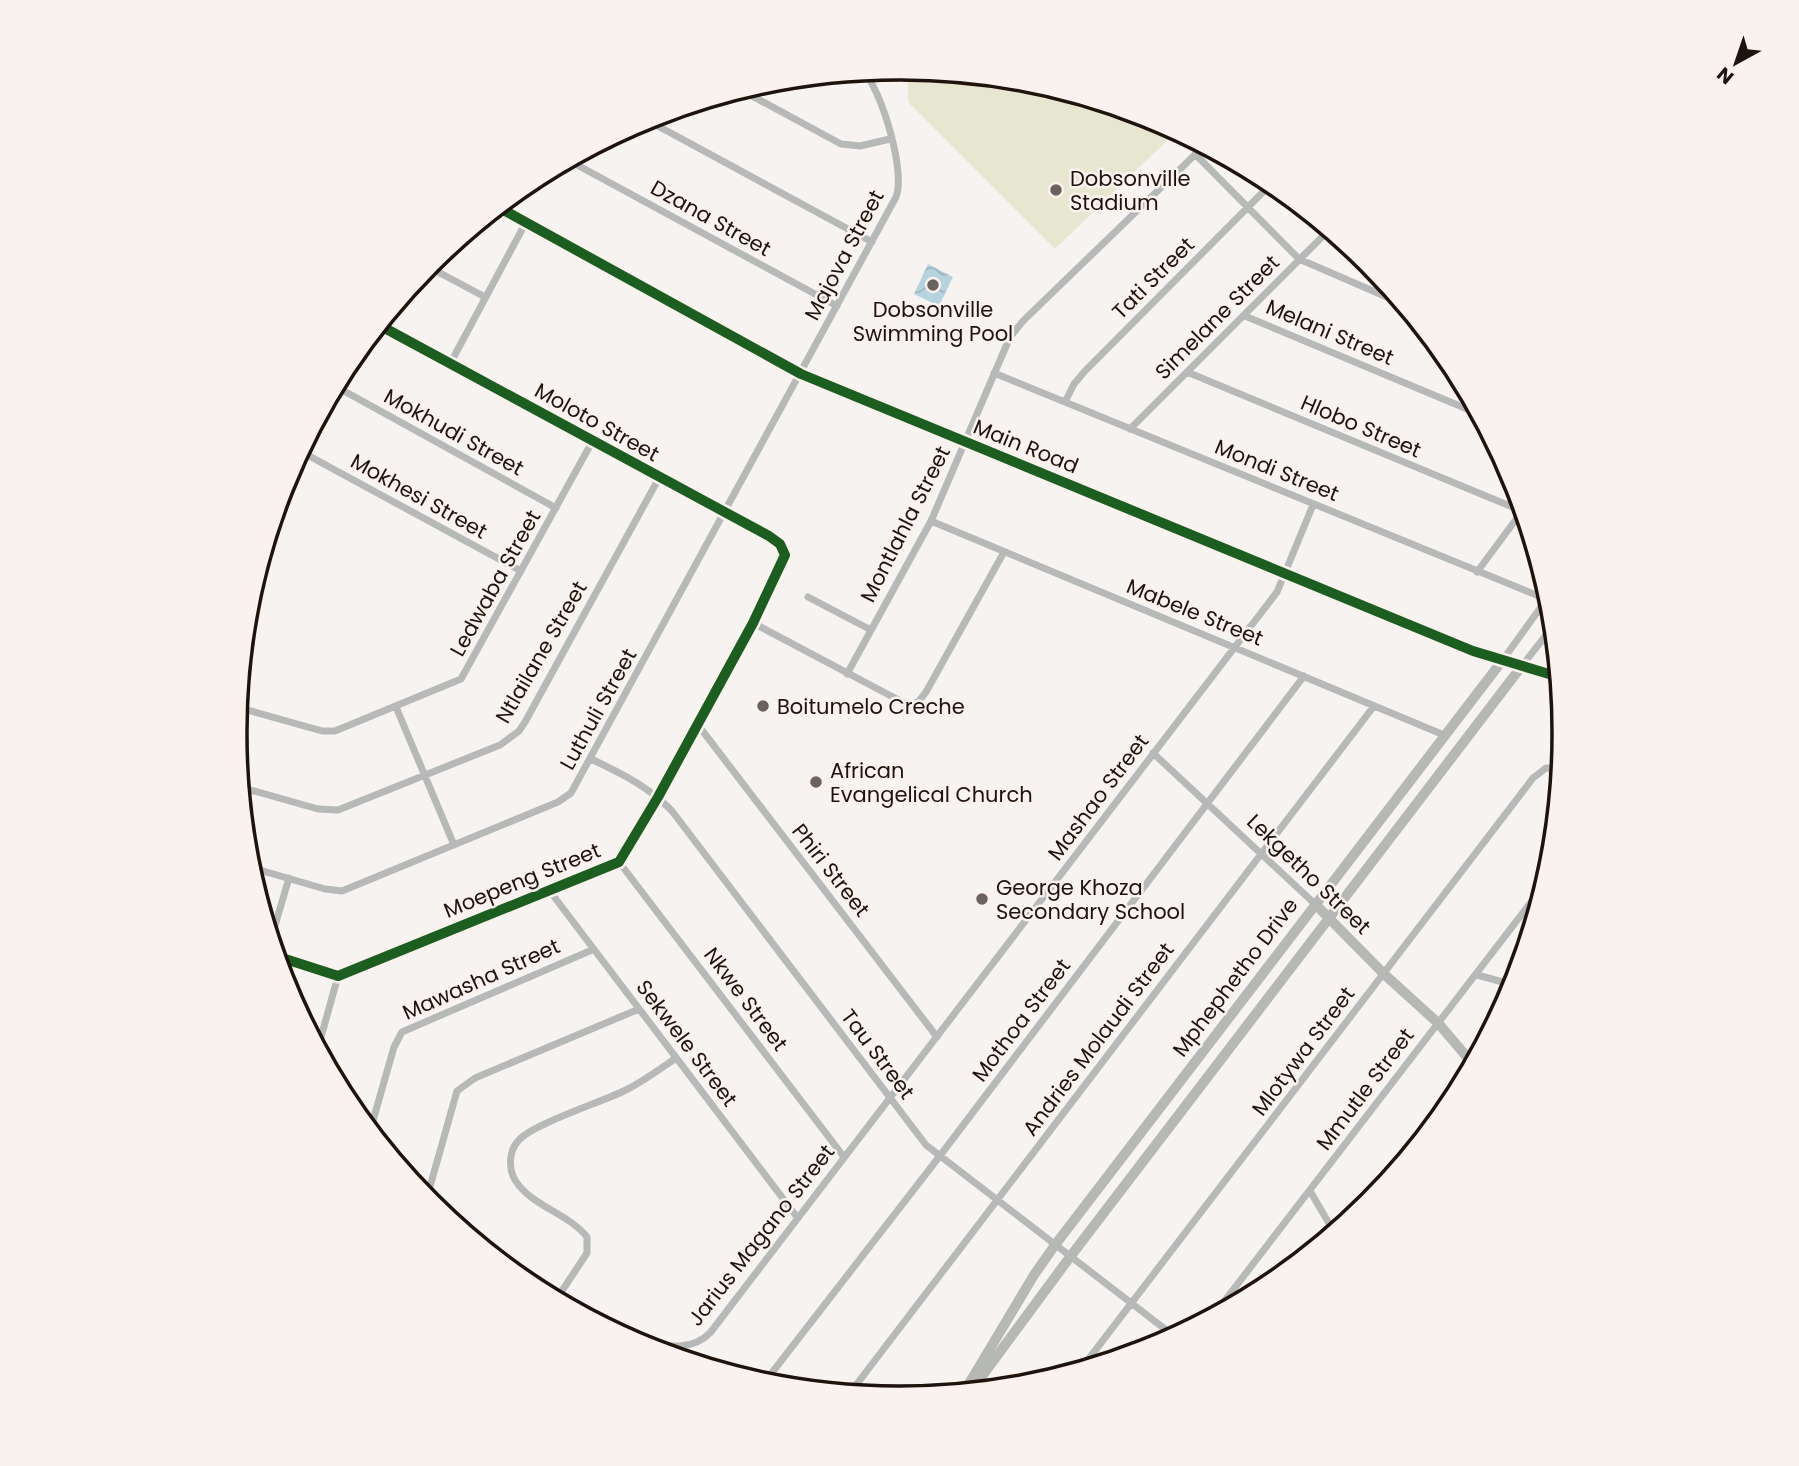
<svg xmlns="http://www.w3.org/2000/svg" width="1799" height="1466" font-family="Poppins,sans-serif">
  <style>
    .green { fill: #e7e7d1 }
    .water { fill: url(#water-waves) }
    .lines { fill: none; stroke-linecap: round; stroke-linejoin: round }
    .street { stroke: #b6b9b8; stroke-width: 7 }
    .secondary { stroke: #b6b8b6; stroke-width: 10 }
    .cycleway-casing { stroke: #faf2ee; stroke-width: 15 }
    .cycleway { stroke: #1b5e20; stroke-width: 10 }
    .poi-dot { fill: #6b615d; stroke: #faf2ee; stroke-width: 2.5 }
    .labels { text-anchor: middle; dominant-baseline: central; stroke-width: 5; stroke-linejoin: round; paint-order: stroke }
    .poi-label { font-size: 21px; fill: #1f130d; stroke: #faf2ee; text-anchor: start }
    .street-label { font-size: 21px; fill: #1f130d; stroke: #faf2ee }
    .rim { fill: none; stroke: #1f130d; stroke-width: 3.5 }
  </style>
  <defs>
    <pattern id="water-waves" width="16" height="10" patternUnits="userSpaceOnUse" patternTransform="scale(1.75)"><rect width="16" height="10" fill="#b6d4e0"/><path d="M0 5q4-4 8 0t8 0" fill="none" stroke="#9cb5bf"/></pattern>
  </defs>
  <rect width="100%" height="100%" fill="#f7f3f1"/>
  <path class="green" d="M 908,69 L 1030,81 L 1154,119 L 1177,131 L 1055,249 L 908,102 Z"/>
  <path class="water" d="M 928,264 L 953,277 L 939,306 L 914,294 Z"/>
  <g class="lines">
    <path class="street" d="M 741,90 L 841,144 L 860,146 L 890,139
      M 645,119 L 872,242
      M 1195,154 L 1299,259 L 1403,304
      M 568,160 L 837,306
      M 427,266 L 485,297
      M 1245,316 L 1479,414
      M 450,364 L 526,222
      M 1187,372 L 1522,511
      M 994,373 L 1551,601
      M 335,386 L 556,508
      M 1065,402 L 1074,384 L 1085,371 L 1272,183
      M 1130,429 L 1329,230
      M 300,451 L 521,571
      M 931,521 L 1444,735
      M 1477,572 L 1523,510
      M 808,597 L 871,630
      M 753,623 L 910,706 L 919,701 L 926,692 L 1004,552
      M 1502,661 L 1549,596
      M 1521,667 L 1554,625
      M 847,674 L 931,521 L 1010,337 L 1023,321 L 1204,146
      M 237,707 L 322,731 L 335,731 L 461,679 L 592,442
      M 396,707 L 454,845
      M 698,725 L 937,1037
      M 1153,753 L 1315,904
      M 591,759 C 621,773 649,787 672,811 L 926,1145 L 1174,1336
      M 240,787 L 318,809 L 338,810 L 500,745 L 519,731 L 525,722 L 659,478
      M 619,862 L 844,1157
      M 249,867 L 325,889 L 342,891 L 558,802 L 571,793 L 896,197 C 906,172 882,92 864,72
      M 549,890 L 797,1217
      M 1525,911 L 1536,913
      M 271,939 L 289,878
      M 276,956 L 338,976 L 619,862 L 658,797 L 753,623 L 785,555 L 780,544 L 769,536 L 379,325
      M 1477,975 L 1514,985
      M 318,1048 L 338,976
      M 370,1131 L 394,1047 L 402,1032 L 592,950
      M 1310,1191 L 1334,1232
      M 428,1201 L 429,1190 L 457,1091 L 475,1078 L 639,1009
      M 485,1249 L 580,1312
      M 556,1300 L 587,1253 L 587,1237 C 568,1213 531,1206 515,1180 C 508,1168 509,1150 519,1140 C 533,1124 602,1102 626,1090 C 644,1081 660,1069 676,1058
      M 1213,1316 L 1545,884
      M 636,1342 C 662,1345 690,1353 710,1333 L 1277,592 L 1313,505
      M 1081,1369 L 1533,778 L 1546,768 L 1561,769
      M 764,1383 L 939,1157 L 1304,676
      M 850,1393 L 1374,706"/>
    <path class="secondary" d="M 498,207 L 801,374 L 1473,651 L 1559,677
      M 1315,904 L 1384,974 L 1438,1023 L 1473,1064
      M 967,1387 L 1034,1275 L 1055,1245 L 1502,661
      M 971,1391 L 1070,1257 L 1521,667"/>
    <g class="cycleway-casing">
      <path id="cycleway" d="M 498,207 L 801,374 L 1473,651 L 1559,677
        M 276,956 L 338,976 L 619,862 L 658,797 L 753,623 L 785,555 L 780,544 L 769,536 L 379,325"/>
    </g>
    <use href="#cycleway" class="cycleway"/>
  </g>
  <g class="poi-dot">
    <circle cx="1056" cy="190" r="7"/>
    <circle cx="933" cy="285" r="7"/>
    <circle cx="763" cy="706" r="7"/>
    <circle cx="816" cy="782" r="7"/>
    <circle cx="982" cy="899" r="7"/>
  </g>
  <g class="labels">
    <g class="poi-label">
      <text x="1070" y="178">Dobsonville<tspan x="1070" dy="24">Stadium</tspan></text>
      <text x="933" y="309" text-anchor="middle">Dobsonville<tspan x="933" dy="24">Swimming Pool</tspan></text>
      <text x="777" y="706">Boitumelo Creche</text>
      <text x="830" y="770">African<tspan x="830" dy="24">Evangelical Church</tspan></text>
      <text x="996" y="887">George Khoza<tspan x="996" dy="24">Secondary School</tspan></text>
    </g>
    <g class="street-label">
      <text transform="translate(711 218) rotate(29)">Dzana Street</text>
      <text transform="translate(844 255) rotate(-62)">Majova Street</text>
      <text transform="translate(1153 278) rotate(-45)">Tati Street</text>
      <text transform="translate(1217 317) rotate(-45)">Simelane Street</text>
      <text transform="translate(1330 332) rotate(23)">Melani Street</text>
      <text transform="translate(597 422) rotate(29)">Moloto Street</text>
      <text transform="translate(1361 426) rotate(23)">Hlobo Street</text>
      <text transform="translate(454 432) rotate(29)">Mokhudi Street</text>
      <text transform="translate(1026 446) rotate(22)">Main Road</text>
      <text transform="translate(1277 470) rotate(22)">Mondi Street</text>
      <text transform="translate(419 496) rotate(29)">Mokhesi Street</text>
      <text transform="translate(905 524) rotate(-63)">Montlahla Street</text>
      <text transform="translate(495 583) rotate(-61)">Ledwaba Street</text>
      <text transform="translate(1195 612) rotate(22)">Mabele Street</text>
      <text transform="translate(541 652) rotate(-60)">Ntlailane Street</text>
      <text transform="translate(598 709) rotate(-61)">Luthuli Street</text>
      <text transform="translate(1098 797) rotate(-53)">Mashao Street</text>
      <text transform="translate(831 870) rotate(52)">Phiri Street</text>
      <text transform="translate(1309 874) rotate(44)">Lekgetho Street</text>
      <text transform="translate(522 880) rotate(-22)">Moepeng Street</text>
      <text transform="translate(1235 977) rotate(-53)">Mphephetho Drive</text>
      <text transform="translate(481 979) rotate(-24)">Mawasha Street</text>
      <text transform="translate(746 999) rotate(53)">Nkwe Street</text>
      <text transform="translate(1021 1020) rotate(-53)">Mothoa Street</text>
      <text transform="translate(1098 1039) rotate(-53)">Andries Molaudi Street</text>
      <text transform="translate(687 1043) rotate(53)">Sekwele Street</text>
      <text transform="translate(1303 1051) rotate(-53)">Mlotywa Street</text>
      <text transform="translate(878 1054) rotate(53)">Tau Street</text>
      <text transform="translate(1365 1089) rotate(-53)">Mmutle Street</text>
      <text transform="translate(761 1235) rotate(-52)">Jarius Magano Street</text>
    </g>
  </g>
  <path d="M0 0H1799V1466H0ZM899 80H900A652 652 0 0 1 1552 732V734A652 652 0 0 1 900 1386H899A652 652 0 0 1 247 734V732A652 652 0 0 1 899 80Z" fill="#faf2ee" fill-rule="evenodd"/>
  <path class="rim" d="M899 80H900A652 652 0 0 1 1552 732V734A652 652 0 0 1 900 1386H899A652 652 0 0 1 247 734V732A652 652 0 0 1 899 80Z"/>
  <g transform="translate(1736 63) rotate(220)" stroke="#faf2ee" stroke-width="5" paint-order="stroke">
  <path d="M0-5L12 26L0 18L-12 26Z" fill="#1f130d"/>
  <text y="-10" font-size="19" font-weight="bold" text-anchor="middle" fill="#1f130d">N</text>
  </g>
</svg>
